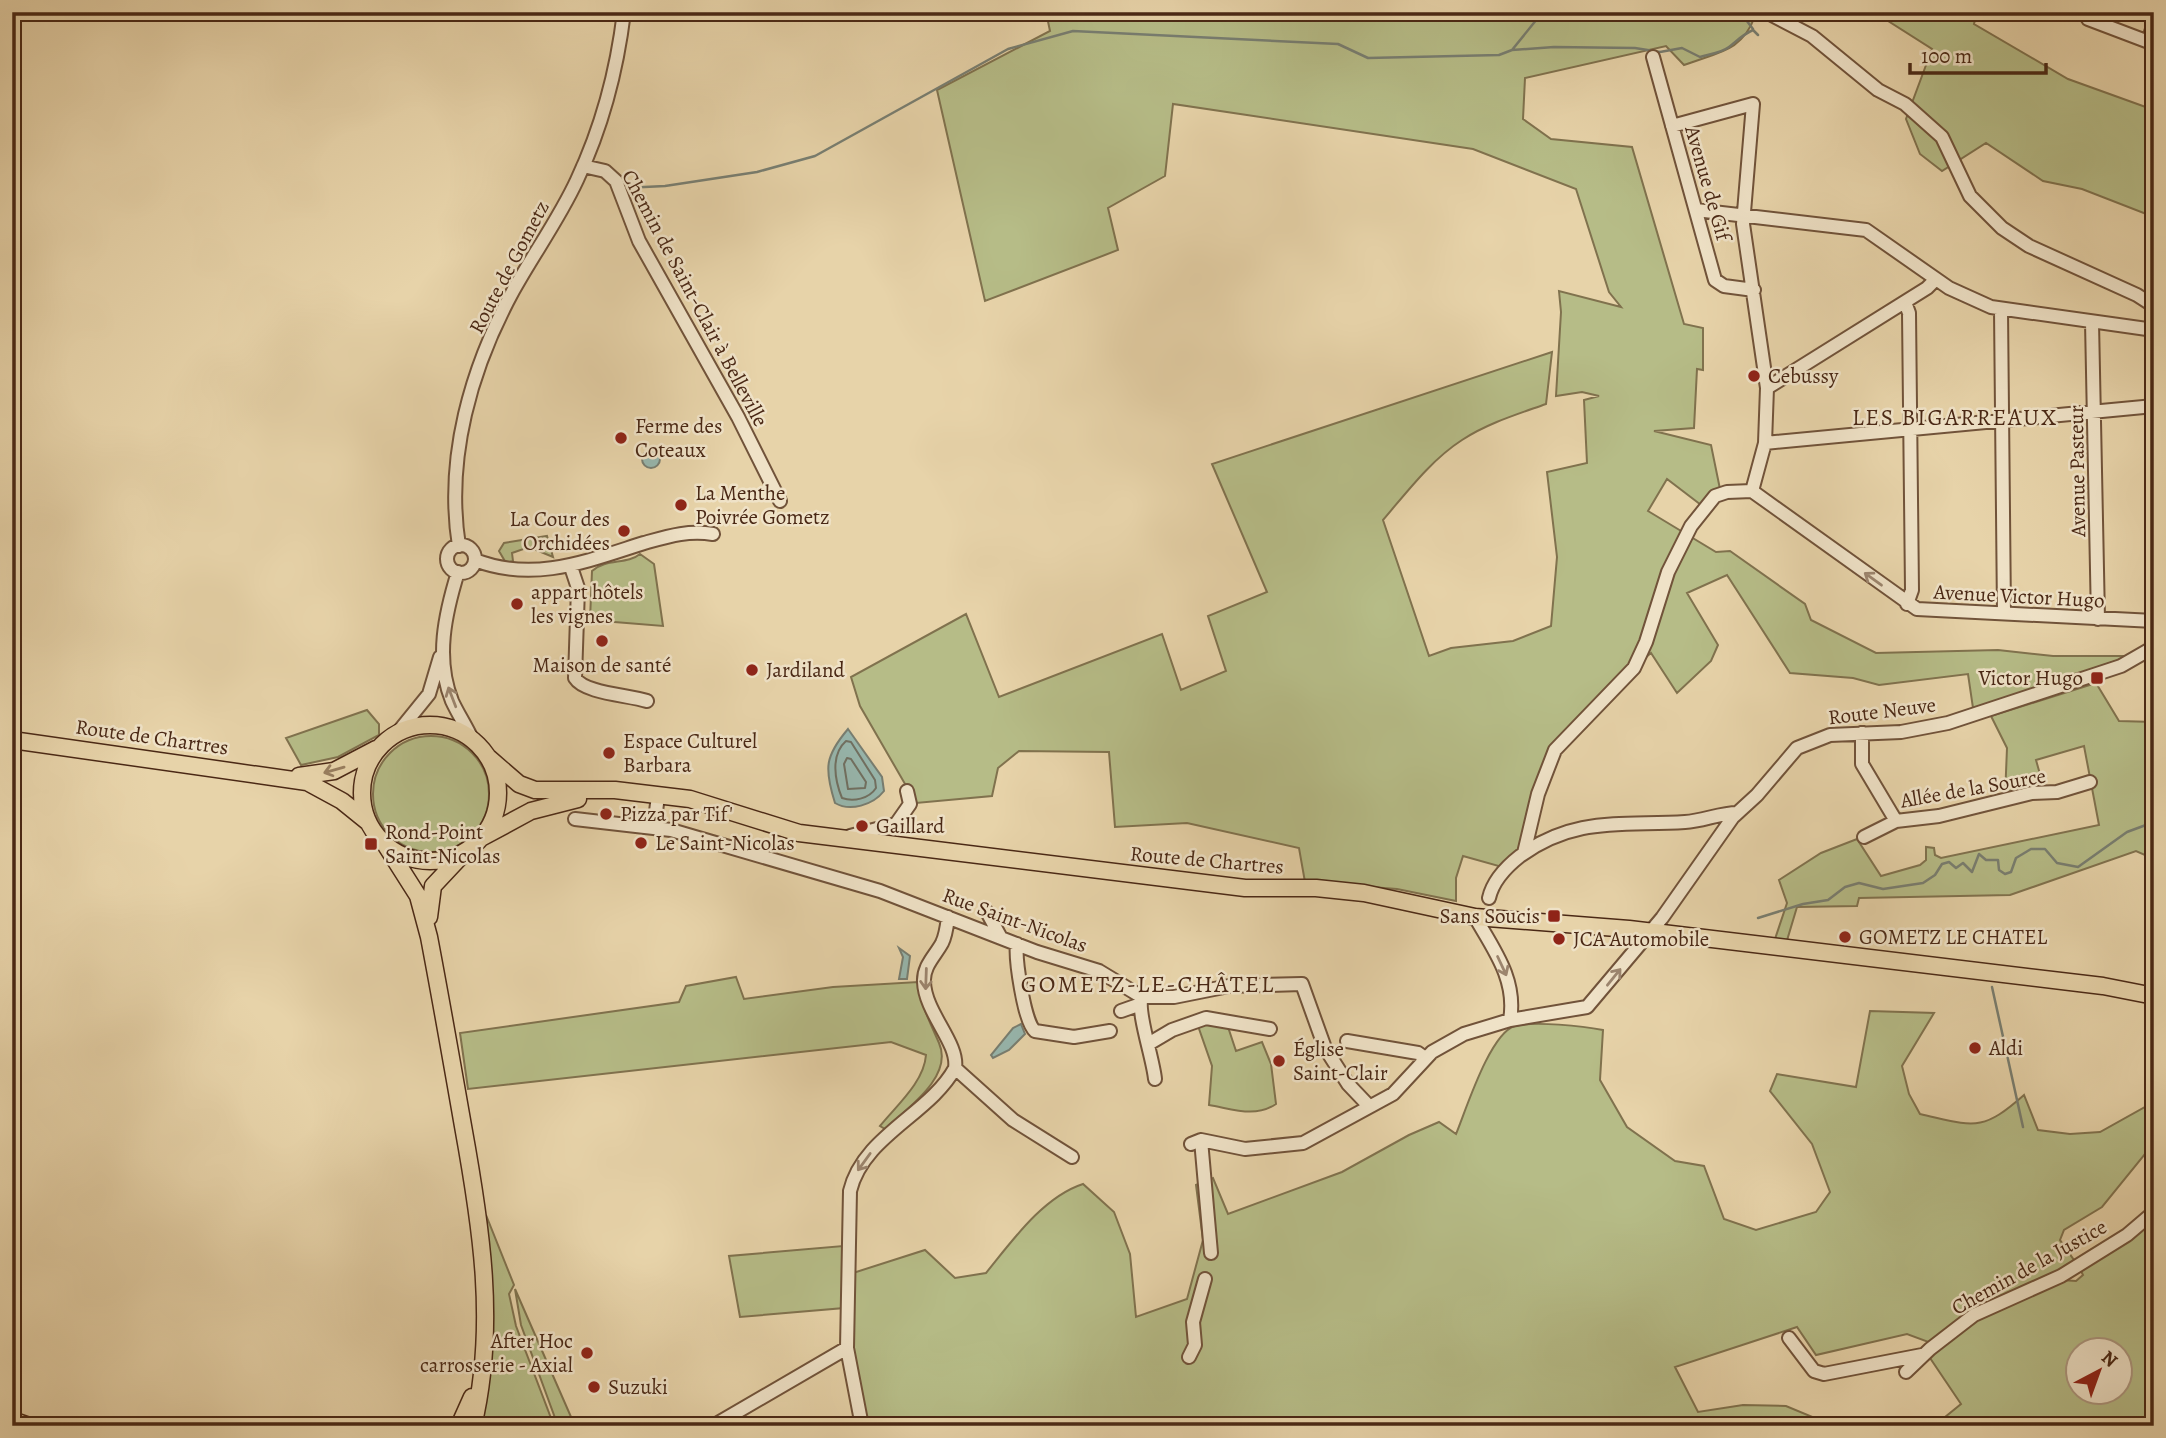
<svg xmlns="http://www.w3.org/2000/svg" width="2166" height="1438" font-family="Alegreya,serif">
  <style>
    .green { fill: #b6bc87; stroke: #80724e; stroke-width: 2; fill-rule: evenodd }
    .water { fill: #97b7ae; stroke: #787e71; stroke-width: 2 }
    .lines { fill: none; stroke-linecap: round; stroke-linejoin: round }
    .shore { stroke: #707062; stroke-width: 2 }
    .stream { stroke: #787e71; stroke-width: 2.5 }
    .minor-casing { stroke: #71533a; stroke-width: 16 }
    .major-casing { stroke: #4a2815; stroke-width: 19 }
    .minor { stroke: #efe2c7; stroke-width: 12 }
    .major { stroke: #e7d3a9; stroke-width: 16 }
    .oneway { stroke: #9c856e }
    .oneway2 { stroke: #987e5f }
    .poi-dot { fill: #8f2418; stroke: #efe2c7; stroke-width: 2.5 }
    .labels { text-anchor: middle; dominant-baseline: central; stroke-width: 5; stroke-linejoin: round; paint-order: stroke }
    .street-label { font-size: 21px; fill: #4a2815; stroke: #efe2c7 }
    .poi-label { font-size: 21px; fill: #4a2815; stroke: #efe2c7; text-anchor: start }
    .neighbourhood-label { font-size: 23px; letter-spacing: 2px; fill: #4a2815; stroke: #efe2c7 }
    .quarter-label { font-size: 24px; letter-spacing: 2px; fill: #4a2815; stroke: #efe2c7 }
  </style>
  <rect width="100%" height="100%" fill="#e7d3a9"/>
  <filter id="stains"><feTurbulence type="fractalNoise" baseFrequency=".00286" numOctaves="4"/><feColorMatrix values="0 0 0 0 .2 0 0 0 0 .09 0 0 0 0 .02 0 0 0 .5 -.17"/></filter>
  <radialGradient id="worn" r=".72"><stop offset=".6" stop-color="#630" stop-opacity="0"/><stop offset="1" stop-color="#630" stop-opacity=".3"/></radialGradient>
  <path class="green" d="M 1046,12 L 1752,12 L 1755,16 C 1742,52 1718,52 1684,65 L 1666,46 L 1525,78 L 1523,119 L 1551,139 L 1632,147 L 1684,324 L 1703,328 L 1703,370 L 1697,369 L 1694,428 L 1654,431 L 1711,445 L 1721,494 L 1705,508 L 1667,479 L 1648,511 L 1716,552 L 1730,551 L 1805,604 L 1811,620 L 1876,653 L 1998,650 L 2053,656 L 2130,656 L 1987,707 L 1973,708 L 1968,674 L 1879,685 L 1853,678 L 1790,673 L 1727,575 L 1687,593 L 1718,645 L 1711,661 L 1677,693 L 1651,653 L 1602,694 L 1554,748 L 1524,846 L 1502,867 L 1463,856 L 1456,878 L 1456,901 L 1397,889 L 1305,882 L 1299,848 L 1187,823 L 1115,827 L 1109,752 L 1019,751 L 998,768 L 992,796 L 916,803 L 860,706 L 851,677 L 966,614 L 999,697 L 1162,634 L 1181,690 L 1226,671 L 1208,616 L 1267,592 L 1212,464 L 1552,352 L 1546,404 C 1518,414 1488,423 1462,440 C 1431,460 1407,492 1383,520 L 1429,656 L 1451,648 L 1513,641 L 1551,626 L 1557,557 L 1547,472 L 1587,463 L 1584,400 L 1599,396 L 1582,392 L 1556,396 L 1561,312 L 1559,291 L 1621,307 L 1609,292 L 1576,189 L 1473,149 L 1173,104 L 1165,176 L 1108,208 L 1118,250 L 985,301 L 937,90 L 1050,31 Z
    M 1874,12 L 1977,12 L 1974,24 L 2068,79 L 2154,110 L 2154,217 L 2082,189 L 2043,181 L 1986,143 L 1942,171 L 1920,154 L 1906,119 L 1932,49 Z
    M 547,536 L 553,557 L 529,547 L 512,553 L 513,561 L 506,563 L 499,551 L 504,543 Z
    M 640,554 L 654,564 L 663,626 L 590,620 L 592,571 C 606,558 627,565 640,554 Z
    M 2096,683 L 2119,721 L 2154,722 L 2154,859 L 2136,851 L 2010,895 L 1859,898 L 1857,906 L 1797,907 L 1785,947 L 1773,945 L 1787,903 L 1779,880 L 1821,853 L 1857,839 L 1881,876 L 1920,865 L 1926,860 L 1926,847 L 1934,848 L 1935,855 L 1941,858 L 2099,825 L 2084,746 L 2036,760 L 2043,785 L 2032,793 L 2005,797 L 2007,748 L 1991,716 Z
    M 367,710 L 379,724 L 379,735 L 338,757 L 301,765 L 286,738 Z
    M373 794a58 58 0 1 1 116 0a58 58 0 1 1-116 0Z
    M 736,977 L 744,999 L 833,987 L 918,982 C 921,1006 930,1022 939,1043 C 954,1077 906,1109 885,1129 L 880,1126 C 897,1105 924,1082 926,1055 L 891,1042 L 468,1089 L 460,1033 L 679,1002 L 686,986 Z
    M 1870,1011 L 1934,1013 L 1902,1066 L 1909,1094 L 1920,1114 C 1974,1126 1981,1133 2024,1095 L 2038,1130 L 2070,1134 L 2100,1132 L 2154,1102 L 2154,1143 L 2102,1207 L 2064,1230 L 2060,1240 L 2076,1263 L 1931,1343 L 1907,1334 L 1816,1355 L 1797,1327 L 1675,1367 L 1698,1412 L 1743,1405 L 1786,1406 L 1827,1423 L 1826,1426 L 1791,1426 L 1769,1419 L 1728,1418 L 1695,1426 L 868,1426 L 853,1346 L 853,1273 L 925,1250 L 955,1278 L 986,1273 C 1012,1241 1043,1197 1083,1184 L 1114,1212 L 1130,1254 L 1136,1317 L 1187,1299 L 1203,1240 L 1196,1185 L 1213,1178 L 1228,1214 L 1342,1172 L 1409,1135 L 1439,1122 L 1456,1134 C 1466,1110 1490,1033 1515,1026 C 1535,1021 1583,1026 1603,1030 L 1600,1080 L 1627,1127 L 1675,1161 L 1704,1166 L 1724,1219 L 1756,1230 L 1816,1212 L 1830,1192 L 1812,1144 L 1770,1091 L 1777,1074 L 1856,1087 Z
    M 1197,1023 L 1227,1024 L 1236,1051 L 1262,1042 L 1271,1064 L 1276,1104 C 1255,1118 1233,1109 1209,1105 L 1212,1066 Z
    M 2154,1212 L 2154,1426 L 1934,1426 L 1961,1404 L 1928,1355 L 1968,1324 L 2061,1280 L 2076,1281 L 2083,1275 L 2078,1265 ZM 2078,1350 L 2120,1350 L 2120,1392 L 2078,1392 Z
    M 486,1215 L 514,1285 L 509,1294 L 516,1326 L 554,1426 L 477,1426 L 490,1263 Z
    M 843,1246 L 844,1308 L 740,1317 L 729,1256 Z
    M 515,1289 L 575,1426 L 558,1426 L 521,1325 Z"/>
  <path class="water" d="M642 459a9 9 0 1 1 18 0a9 9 0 1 1-18 0Z
    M 848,729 L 882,777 L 884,791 C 873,805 850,812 835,803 C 824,768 825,756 848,729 Z
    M 899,948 L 910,956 L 907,979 L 899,979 L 903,957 Z
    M 1021,1024 L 1025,1034 L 1009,1050 L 993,1058 L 991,1055 L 1013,1028 Z"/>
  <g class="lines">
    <path class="shore" d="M 846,741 L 851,742 L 875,780 L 876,788 C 869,799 853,802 842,798 C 835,781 830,755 846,741 Z
      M 847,758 L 851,759 L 866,782 L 865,788 L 848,789 L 844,764 Z"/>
    <path class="stream" d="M 1740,12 L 1753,29
      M 1512,50 L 1537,19
      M 624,188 L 665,186 L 757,172 L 815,156 L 1008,49 L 1073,31 L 1338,44 L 1368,58 L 1499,55 L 1512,50 L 1554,47 L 1635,48 L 1660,52 L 1682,48 L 1700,57 C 1710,54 1721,53 1729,47 C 1738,40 1742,35 1753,30 L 1758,35
      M 1758,918 L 1803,904 L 1828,900 L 1845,887 L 1859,883 L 1883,889 L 1923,883 L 1935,875 L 1942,864 L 1949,862 L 1956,868 L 1963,863 L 1972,872 L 1979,854 L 1986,860 L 1998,860 L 1999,870 L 2005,874 L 2011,872 L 2016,858 L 2031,849 L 2045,849 L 2057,863 L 2078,867 L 2127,832 L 2154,822
      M 1992,987 L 2023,1127"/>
    <g class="minor-casing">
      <path id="minor" d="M 1766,12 L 1812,36 L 1878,90 L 1905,104 L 1942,137 L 1970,196 L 2002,228 L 2029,246 L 2137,295 L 2154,306
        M 2088,19 L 2154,44
        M 2148,42 L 2154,23
        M 1653,57 L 1715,280 L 1724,286 L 1754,290
        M 1672,126 L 1753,104 L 1743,224 L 1767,388 L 1765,443 L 1752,491
        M 583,166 L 605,171 L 616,181 L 639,241 L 738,417 L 780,501
        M 1696,210 L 1866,230 L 1949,288 L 1991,307 L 2154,330
        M 1905,302 L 1909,313 L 1912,590 L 1907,604
        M 2001,310 L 2004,613
        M 2092,322 L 2098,619
        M 1767,388 L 1927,288 L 1935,280
        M 1765,443 L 2154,406
        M 1752,491 L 1917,609 L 2154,621
        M447 559a14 14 0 1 1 28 0a14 14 0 1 1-28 0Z
        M 459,546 C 445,458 471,368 513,291 C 534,253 559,219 577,180 C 602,127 617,70 624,12
        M 475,560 C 534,583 587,561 644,543 C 669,536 688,530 713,534
        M 571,567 L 578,588 L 575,678 C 584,693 627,695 647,701
        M 458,572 C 445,614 435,659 452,701 C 458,714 466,726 472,739
        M 399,731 L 429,694 L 440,657
        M 1862,733 L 1862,764 L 1896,821
        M 575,819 L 671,830 L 880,891 L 1037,952 L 1099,971 L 1142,997 L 1174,997 L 1229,986 L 1302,984 L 1325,1048 L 1348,1084 L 1368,1105
        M 654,827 L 658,796
        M 850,836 L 896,824 L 910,804 L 907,791
        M 1864,837 L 1896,821 L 1939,816 L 2032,793 L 2057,792 L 2090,782
        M 1524,853 L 1538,794 L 1555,750 L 1634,668 L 1646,642 L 1668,572 L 1691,526 L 1715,496 L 1727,492 L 1752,491
        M 1489,898 C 1493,880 1506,867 1520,856 C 1575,816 1622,826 1685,822 C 1703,821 1720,813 1737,813
        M 987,912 L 1000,936
        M 1475,917 C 1494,950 1517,980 1510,1020
        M 1017,944 C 1015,958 1024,1022 1035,1031 L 1074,1037 L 1110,1031
        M 1142,997 C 1136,1010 1153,1058 1155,1079
        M 1121,1011 L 1138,1005
        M 1347,1041 L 1418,1053 L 1425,1058
        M 1150,1043 L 1172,1030 L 1206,1018 L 1270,1029
        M 955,1068 L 1013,1120 L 1072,1157
        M 1201,1140 L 1211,1253
        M 1191,1144 L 1201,1140 L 1245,1149 L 1303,1143 L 1393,1094 L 1432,1052 L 1464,1034 L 1510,1020 L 1587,1007 L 1662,918 L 1733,817 L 1757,795 L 1797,748 L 1830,735 L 1901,732 L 1948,723 L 2121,666 L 2154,647
        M 1789,1338 L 1814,1371 L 1824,1374 L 1922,1355
        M 1189,1357 L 1195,1345 L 1193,1322 L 1205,1279
        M 1906,1372 L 1930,1349 L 1974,1315 L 2061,1276 L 2127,1235 L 2154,1212
        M 713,1426 L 847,1348
        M 862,1426 L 847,1348 L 850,1191 C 863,1136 930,1114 955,1068 C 959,1043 925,1013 924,982 C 923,966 935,956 942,943 C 946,935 947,925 948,917"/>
    </g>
    <g class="major-casing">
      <path id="major" d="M362 793a68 68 0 1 1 136 0a68 68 0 1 1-136 0Z
        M 12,740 L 307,782 L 342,801 L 368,822
        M 489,758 L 519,784 L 535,790 L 615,790 L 690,799 L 799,833 L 1245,888 L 1316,888 L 1364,893 L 1475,917 L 1629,929 L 2103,986 L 2154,996
        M 299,776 L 334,771 L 376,749
        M 481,838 L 531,811 L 578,799
        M 385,844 L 418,896 L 429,937 C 441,1000 452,1063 463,1126 C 481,1225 497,1326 473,1426
        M 429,917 L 433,886 L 463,854
        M 12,1420 L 29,1426
        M 459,1426 L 472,1397"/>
    </g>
    <use href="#minor" class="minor"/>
    <use href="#major" class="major"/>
  </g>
  <defs><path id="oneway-shaft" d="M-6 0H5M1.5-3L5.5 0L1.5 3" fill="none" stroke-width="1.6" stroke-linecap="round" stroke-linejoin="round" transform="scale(1.75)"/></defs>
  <g class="oneway">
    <use href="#oneway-shaft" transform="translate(1873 579) rotate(-144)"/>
    <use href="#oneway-shaft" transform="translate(452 697) rotate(-111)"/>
    <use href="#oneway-shaft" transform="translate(1502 966) rotate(65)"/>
    <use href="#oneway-shaft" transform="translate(1614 977) rotate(-51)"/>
    <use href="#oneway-shaft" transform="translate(926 979) rotate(92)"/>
    <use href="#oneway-shaft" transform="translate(864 1162) rotate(126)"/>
  </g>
  <use class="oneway2" href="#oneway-shaft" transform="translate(334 770) rotate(164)"/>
  <g class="poi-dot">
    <circle cx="1754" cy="376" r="7"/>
    <circle cx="621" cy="438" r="7"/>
    <circle cx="681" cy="505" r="7"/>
    <circle cx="624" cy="531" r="7"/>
    <circle cx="517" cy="604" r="7"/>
    <circle cx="602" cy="641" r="7"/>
    <circle cx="752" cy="670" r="7"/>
    <rect x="2090" y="671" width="14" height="14" rx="3.5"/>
    <circle cx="609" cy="753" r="7"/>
    <circle cx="606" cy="814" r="7"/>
    <circle cx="862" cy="826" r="7"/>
    <circle cx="641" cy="843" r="7"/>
    <rect x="364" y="837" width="14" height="14" rx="3.5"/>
    <rect x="1547" y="909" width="14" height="14" rx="3.5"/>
    <circle cx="1845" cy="937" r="7"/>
    <circle cx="1559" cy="939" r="7"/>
    <circle cx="1975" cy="1048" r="7"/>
    <circle cx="1279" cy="1061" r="7"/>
    <circle cx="587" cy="1353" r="7"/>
    <circle cx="594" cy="1387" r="7"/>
  </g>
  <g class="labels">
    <g class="street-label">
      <text transform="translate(1708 183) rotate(74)">Avenue de Gif</text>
      <text transform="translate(509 267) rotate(-62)">Route de Gometz</text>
      <text transform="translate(695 298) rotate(62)">Chemin de Saint-Clair à Belleville</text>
      <text transform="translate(2077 471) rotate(-91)">Avenue Pasteur</text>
      <text transform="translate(2019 596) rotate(3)">Avenue Victor Hugo</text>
      <text transform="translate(1882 711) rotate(-7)">Route Neuve</text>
      <text transform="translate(152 737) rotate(8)">Route de Chartres</text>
      <text transform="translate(1973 788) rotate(-10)">Allée de la Source</text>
      <text transform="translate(1207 860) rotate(5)">Route de Chartres</text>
      <text transform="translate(1015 920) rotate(20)">Rue Saint-Nicolas</text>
      <text transform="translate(2029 1267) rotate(-29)">Chemin de la Justice</text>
    </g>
    <g class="poi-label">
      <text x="1768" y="376">Cebussy</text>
      <text x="635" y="426">Ferme des<tspan x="635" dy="24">Coteaux</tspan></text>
      <text x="695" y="493">La Menthe<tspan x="695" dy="24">Poivrée Gometz</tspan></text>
      <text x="610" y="519" text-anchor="end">La Cour des<tspan x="610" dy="24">Orchidées</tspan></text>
      <text x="531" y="592">appart hôtels<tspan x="531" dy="24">les vignes</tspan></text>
      <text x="602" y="665" text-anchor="middle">Maison de santé</text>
      <text x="766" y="670">Jardiland</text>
      <text x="2083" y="678" text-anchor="end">Victor Hugo</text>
      <text x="623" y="741">Espace Culturel<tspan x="623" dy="24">Barbara</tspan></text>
      <text x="620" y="814">Pizza par Tif'</text>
      <text x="876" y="826">Gaillard</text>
      <text x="385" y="832">Rond-Point<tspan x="385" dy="24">Saint-Nicolas</tspan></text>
      <text x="655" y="843">Le Saint-Nicolas</text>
      <text x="1540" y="916" text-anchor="end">Sans Soucis</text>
      <text x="1859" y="937">GOMETZ LE CHATEL</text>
      <text x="1573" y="939">JCA Automobile</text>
      <text x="1989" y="1048">Aldi</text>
      <text x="1293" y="1049">Église<tspan x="1293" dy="24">Saint-Clair</tspan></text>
      <text x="573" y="1341" text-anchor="end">After Hoc<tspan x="573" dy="24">carrosserie - Axial</tspan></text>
      <text x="608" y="1387">Suzuki</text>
    </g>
    <g class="neighbourhood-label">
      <text x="1955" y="417">LES BIGARREAUX</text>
    </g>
    <g class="quarter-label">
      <text x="1148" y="984">GOMETZ-LE-CHÂTEL</text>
    </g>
  </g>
  <rect width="2166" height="1438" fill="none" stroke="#e7d3a9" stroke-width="42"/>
  <rect x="14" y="14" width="2138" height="1410" fill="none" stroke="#4a2815" stroke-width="3.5"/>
  <rect x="21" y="21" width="2124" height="1396" fill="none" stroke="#4a2815" stroke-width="2"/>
  <g transform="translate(2099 1371) rotate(41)"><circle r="33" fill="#efe2c7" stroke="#ad9880" stroke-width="2"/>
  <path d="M0-5L12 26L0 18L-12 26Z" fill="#8f2418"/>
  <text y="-10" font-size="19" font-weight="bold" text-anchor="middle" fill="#4a2815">N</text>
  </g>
  <path d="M1910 63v10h136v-10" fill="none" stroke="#4a2815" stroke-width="3.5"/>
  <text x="1921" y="63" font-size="21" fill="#4a2815" stroke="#efe2c7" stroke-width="5" paint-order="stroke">100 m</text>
  <rect width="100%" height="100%" filter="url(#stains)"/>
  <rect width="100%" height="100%" fill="url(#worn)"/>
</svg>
